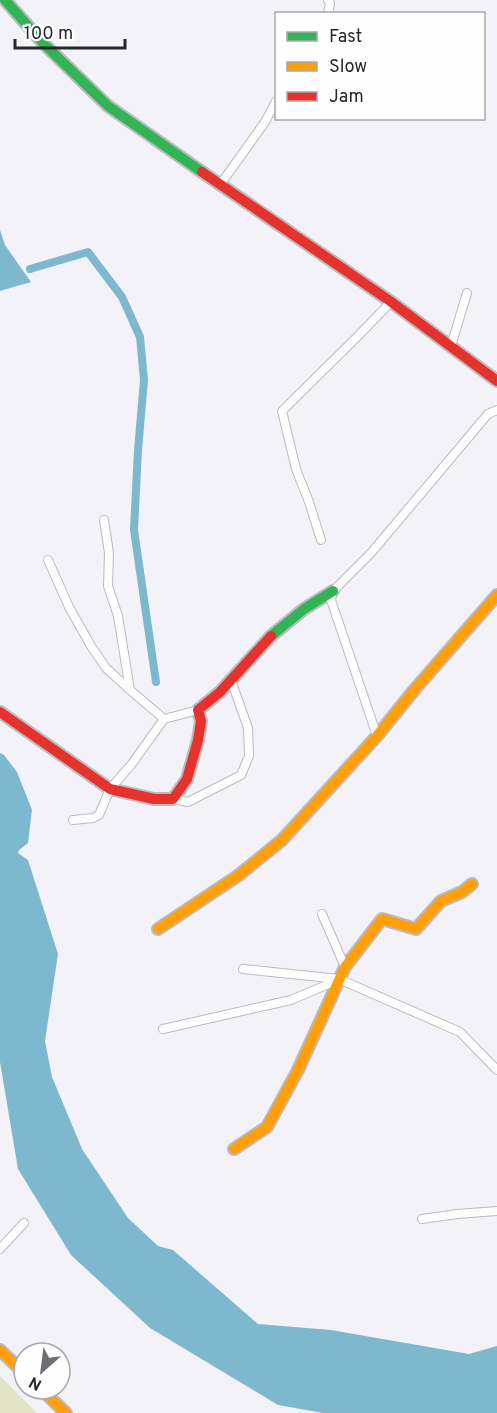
<svg xmlns="http://www.w3.org/2000/svg" width="497" height="1413" font-family="Overpass,sans-serif">
  <style>
    .green { fill: #e1e5c6 }
    .water { fill: #7db8ce }
    .lines { fill: none; stroke-linecap: round; stroke-linejoin: round }
    .canal { stroke: #7db8ce; stroke-width: 8 }
    .street-casing { stroke: #bbbabf; stroke-width: 10 }
    .fast-casing { stroke: #bbbabf; stroke-width: 14 }
    .slow-casing { stroke: #bbbabf; stroke-width: 14 }
    .jam-casing { stroke: #bbbabf; stroke-width: 14 }
    .street { stroke: #fdfdfe; stroke-width: 8 }
    .fast { stroke: #30b455; stroke-width: 10 }
    .slow { stroke: #ff9f0a; stroke-width: 10 }
    .jam { stroke: #e5322d; stroke-width: 10 }
  </style>
  <rect width="100%" height="100%" fill="#f3f2f9"/>
  <path class="green" d="M 0,1376 L 37,1413 L 0,1413 Z"/>
  <path class="water" d="M 0,230 L 5,245 L 31,282 L 0,291 Z
    M 0,753 L 4,755 L 17,772 L 32,810 L 28,843 L 19,850 L 18,853 L 28,860 L 58,954 L 45,1041 L 52,1077 L 82,1149 L 128,1218 L 158,1246 L 173,1250 L 258,1324 L 331,1330 L 469,1354 L 497,1346 L 497,1413 L 323,1413 L 278,1405 L 150,1328 L 71,1255 L 18,1169 L 0,1062 Z"/>
  <g class="lines">
    <path class="canal" d="M 30,269 L 88,252 L 122,297 L 140,337 L 144,380 L 138,450 L 134,530 L 156,682"/>
    <g class="street-casing">
      <path id="street" d="M 328,0 L 330,3 L 328,14
        M 220,185 L 265,122 L 276,101
        M 451,346 L 467,293
        M 104,520 L 109,553 L 108,586 L 118,616 L 130,690 L 164,719
        M 321,540 L 309,502 L 296,469 L 282,411 L 358,336 L 386,307 L 390,301
        M 48,560 L 69,607 L 91,646 L 106,668 L 130,690
        M 377,736 L 331,600 L 333,591 L 371,553 L 488,414 L 497,410
        M 173,799 L 188,802 L 241,775 L 249,756 L 248,728 L 231,680
        M 73,820 L 93,818 L 99,815 L 110,789 L 131,765 L 164,719 L 198,710
        M 322,914 L 345,967
        M 243,969 L 339,979 L 460,1032 L 497,1070
        M 163,1029 L 291,1000 L 338,980
        M 422,1219 L 457,1214 L 497,1211
        M 0,1249 L 24,1223"/>
    </g>
    <g class="fast-casing">
      <path id="fast" d="M 5,0 L 43,43 L 108,106 L 202,172
        M 271,636 L 304,609 L 333,591"/>
    </g>
    <g class="slow-casing">
      <path id="slow" d="M 158,929 L 239,875 L 282,840 L 377,736 L 415,689 L 497,595
        M 234,1149 L 267,1127 L 298,1070 L 345,967 L 382,919 L 416,929 L 441,901 L 462,892 L 472,884
        M 0,1350 L 24,1373
        M 41,1389 L 66,1413"/>
    </g>
    <g class="jam-casing">
      <path id="jam" d="M 202,172 L 390,301 L 497,381
        M 0,712 L 110,789 L 154,799 L 173,799 L 187,779 L 198,740 L 201,721 L 198,710 L 220,692 L 271,636"/>
    </g>
    <use href="#street" class="street"/>
    <use href="#fast" class="fast"/>
    <use href="#slow" class="slow"/>
    <use href="#jam" class="jam"/>
  </g>
  <rect x="275" y="12" width="210" height="108" fill="#fefefe" stroke="#a8a8aa" stroke-width="1.5"/>
  <rect x="287" y="32" width="30" height="9" fill="#30b455" stroke="#a8a8aa" stroke-width="1.5"/>
  <text x="329" y="42" font-size="18" fill="#26262b">Fast</text>
  <rect x="287" y="62" width="30" height="9" fill="#ff9f0a" stroke="#a8a8aa" stroke-width="1.5"/>
  <text x="329" y="72" font-size="18" fill="#26262b">Slow</text>
  <rect x="287" y="92" width="30" height="9" fill="#e5322d" stroke="#a8a8aa" stroke-width="1.5"/>
  <text x="329" y="102" font-size="18" fill="#26262b">Jam</text>
  <g transform="translate(42 1371) rotate(208)"><circle r="28" fill="#fefefe" stroke="#a8a8aa" stroke-width="1.5"/>
  <path d="M0-4.5L10 22L0 15L-10 22Z" fill="#6e6d73"/>
  <text y="-9" font-size="16" font-weight="bold" text-anchor="middle" fill="#26262b">N</text>
  </g>
  <path d="M15 39v9h110v-9" fill="none" stroke="#26262b" stroke-width="3"/>
  <text x="24" y="39" font-size="18" fill="#26262b" stroke="#fefefe" stroke-width="4.5" paint-order="stroke">100 m</text>
</svg>
